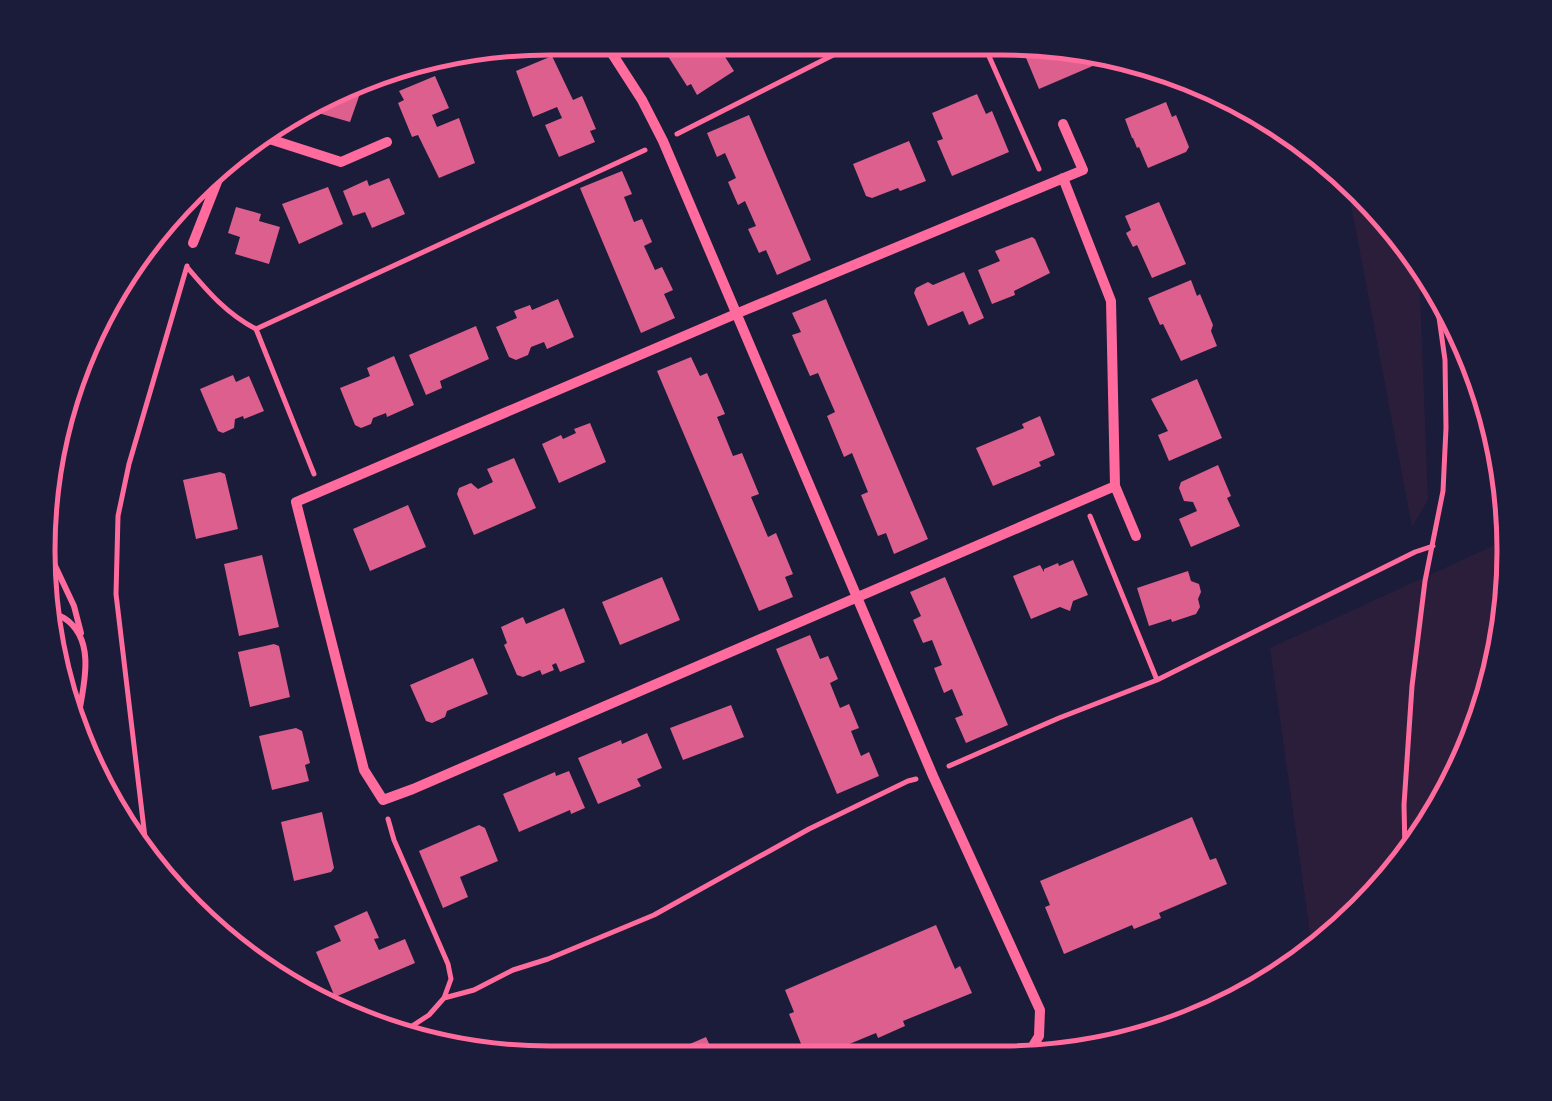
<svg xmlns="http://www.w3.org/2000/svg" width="1552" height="1101" font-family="'DM Sans',sans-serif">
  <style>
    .green { fill: #2a1e3b }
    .building { fill: #dd5f8e }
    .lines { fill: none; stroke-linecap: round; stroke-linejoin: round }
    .path { stroke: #ff6b9d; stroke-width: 5 }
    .service { stroke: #ff6b9d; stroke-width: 6 }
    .minor { stroke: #ff6b9d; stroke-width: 10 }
    .rim { fill: none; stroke: #ff6b9d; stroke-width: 5 }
  </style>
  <rect width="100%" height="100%" fill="#1b1b3a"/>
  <path class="green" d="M 1346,178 L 1387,212 L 1419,267 L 1428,500 L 1412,527 Z
    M 1508,539 L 1513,583 L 1462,777 L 1340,936 L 1313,954 L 1270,648 Z"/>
  <path class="building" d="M 657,39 L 690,40 L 696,49 L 710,41 L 717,51 L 720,49 L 734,71 L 697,95 L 691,84 L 687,86 Z
    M 1039,46 L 1097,47 L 1102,58 L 1093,62 L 1095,65 L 1039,89 L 1024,53 Z
    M 552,56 L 573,100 L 582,96 L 596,129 L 590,131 L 595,142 L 559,157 L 545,125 L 562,118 L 557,107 L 533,117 L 516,71 Z
    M 435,76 L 449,108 L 432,115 L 437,127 L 459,118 L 475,163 L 439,178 L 418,135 L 412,137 L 398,103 L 404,100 L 399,91 Z
    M 357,83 L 363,85 L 350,122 L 304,109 L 305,106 Z
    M 977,94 L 986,114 L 992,111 L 1009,152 L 952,176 L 937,141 L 943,139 L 932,113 Z
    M 1166,102 L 1172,117 L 1176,115 L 1189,147 L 1186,152 L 1148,168 L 1139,147 L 1137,148 L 1133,138 L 1132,138 L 1125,119 Z
    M 749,115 L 811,260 L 777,275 L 766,250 L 759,253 L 748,229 L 756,226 L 745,201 L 738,205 L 728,182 L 736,178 L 725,153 L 717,157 L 707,133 Z
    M 909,141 L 926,181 L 900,191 L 898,188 L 872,198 L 866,196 L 853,164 Z
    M 622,171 L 632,194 L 624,197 L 634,222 L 642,219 L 652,242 L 644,246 L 655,270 L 662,267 L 673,290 L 664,294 L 675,318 L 641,333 L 580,188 Z
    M 389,178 L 405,214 L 372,228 L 365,212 L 353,216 L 343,191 L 367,180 L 369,186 Z
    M 328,187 L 343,224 L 299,244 L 282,204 Z
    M 1159,202 L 1186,264 L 1152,278 L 1137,245 L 1133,247 L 1126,233 L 1131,230 L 1125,216 Z
    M 236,207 L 261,214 L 259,221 L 280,227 L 269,264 L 235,254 L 240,237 L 228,233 Z
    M 1032,237 L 1035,239 L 1050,273 L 1014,291 L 1015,295 L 992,304 L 978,270 L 1000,261 L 995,251 Z
    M 964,272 L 984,318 L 969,325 L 963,311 L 928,326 L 914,293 L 916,288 L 928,282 L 933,285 Z
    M 1191,280 L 1197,296 L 1200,294 L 1213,325 L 1211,331 L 1217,346 L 1181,361 L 1163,324 L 1160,325 L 1148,298 Z
    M 558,299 L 574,337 L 547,349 L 544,342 L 531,347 L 528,355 L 516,360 L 509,357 L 496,327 L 517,318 L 514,311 L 530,305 L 532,310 Z
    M 826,299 L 928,539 L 894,554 L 886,533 L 878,536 L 861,495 L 868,492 L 852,453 L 844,457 L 827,416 L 835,412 L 818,373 L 810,376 L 792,335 L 801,332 L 792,313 Z
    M 476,326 L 489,359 L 440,381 L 442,388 L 426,395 L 409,355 Z
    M 394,356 L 414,405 L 387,417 L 386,413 L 373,418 L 371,424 L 361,428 L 355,425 L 340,388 L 370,376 L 367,368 Z
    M 691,357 L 700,376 L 707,373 L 725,414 L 717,417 L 733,456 L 742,453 L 759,494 L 751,497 L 768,537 L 776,533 L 793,574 L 785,577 L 793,597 L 759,611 L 657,371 Z
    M 233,375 L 236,382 L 249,376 L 264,411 L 244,419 L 243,416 L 235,419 L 234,428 L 223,433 L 218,431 L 200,389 Z
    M 1197,379 L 1222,438 L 1169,461 L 1158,435 L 1168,431 L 1151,399 Z
    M 1040,416 L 1055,455 L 1039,462 L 1041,466 L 993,486 L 976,448 L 1024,428 L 1022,424 Z
    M 590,423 L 606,462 L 559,483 L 542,444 L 561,435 L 563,439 L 576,433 L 574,429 Z
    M 514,458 L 536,508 L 474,535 L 457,494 L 459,488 L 471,483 L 478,489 L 493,482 L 487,469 Z
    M 1218,465 L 1231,496 L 1227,498 L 1240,526 L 1191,547 L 1179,519 L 1197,511 L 1193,502 L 1184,501 L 1179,488 L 1181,482 Z
    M 220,472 L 225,474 L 238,529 L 196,539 L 183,480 Z
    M 408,505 L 426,547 L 370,571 L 353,529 Z
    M 262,555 L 279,627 L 239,636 L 224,564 Z
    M 1073,560 L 1088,595 L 1073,601 L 1070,611 L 1060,607 L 1031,619 L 1013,576 L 1040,565 L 1044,572 L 1044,569 L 1058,563 L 1059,566 Z
    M 1188,571 L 1191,581 L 1199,584 L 1201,592 L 1198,599 L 1200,607 L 1196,614 L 1172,622 L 1171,619 L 1149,626 L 1137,588 Z
    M 662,577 L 680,620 L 620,645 L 602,602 Z
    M 945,577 L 1008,725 L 966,743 L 955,718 L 963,715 L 952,689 L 944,693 L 934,668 L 942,665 L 932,640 L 923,643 L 913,620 L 921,616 L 910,592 Z
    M 564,608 L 585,662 L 560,672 L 556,663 L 552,665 L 554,670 L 542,675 L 540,670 L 523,677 L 517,675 L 504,645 L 507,643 L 501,627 L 523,617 L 526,624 Z
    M 810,635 L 820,659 L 828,656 L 838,679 L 830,683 L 840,708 L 849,704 L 859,728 L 851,731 L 861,756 L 869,752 L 879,776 L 837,794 L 776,649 Z
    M 274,644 L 279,646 L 290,697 L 250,707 L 238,652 Z
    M 473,658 L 488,694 L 447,711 L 445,717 L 432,723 L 426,721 L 410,685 Z
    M 731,705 L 744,737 L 683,760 L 670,728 Z
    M 296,728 L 302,731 L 310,763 L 305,765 L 309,781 L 272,790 L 259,736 Z
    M 647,733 L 662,768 L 637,779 L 641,786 L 598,804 L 578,758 L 621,740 L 622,744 Z
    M 569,771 L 585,808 L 571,814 L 570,810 L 519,832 L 503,794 L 555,772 L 556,776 Z
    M 322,812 L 334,868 L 331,872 L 294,881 L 281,822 Z
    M 1192,817 L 1210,860 L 1216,858 L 1227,884 L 1159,913 L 1161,918 L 1134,929 L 1132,925 L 1064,954 L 1045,907 L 1050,905 L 1040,881 Z
    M 479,825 L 485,828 L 498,861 L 460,877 L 468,897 L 443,908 L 419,851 Z
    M 367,911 L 379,938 L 374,939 L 379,950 L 405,939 L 415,963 L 335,997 L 316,952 L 341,941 L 334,926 Z
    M 936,925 L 955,969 L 960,966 L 972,993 L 903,1021 L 905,1026 L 878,1038 L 876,1033 L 808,1061 L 789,1014 L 794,1012 L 785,990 Z
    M 706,1037 L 717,1061 L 648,1062 Z"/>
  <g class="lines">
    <path class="path" d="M 984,45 L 1039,169
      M 677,134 L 857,43
      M 187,267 C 208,292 227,314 256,329 L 645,150
      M 256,329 L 314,474
      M 1090,516 L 1157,680
      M 949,766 L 1059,718 L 1157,680 L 1415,552 L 1433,546
      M 388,819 L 394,840 L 448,964 L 451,979 L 444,998
      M 1405,852 L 1404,805 L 1412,686 L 1425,581 L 1443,491 L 1446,428 L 1445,360 L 1436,296
      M 148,863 L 116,594 L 118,516 L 129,464 L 187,266
      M 1264,987 L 1261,980 L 1296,965
      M 403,1032 L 429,1015 L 444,998 L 474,990 L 513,970 L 548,959 L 654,915 L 809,829 L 908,781 L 916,779
      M 1087,1045 L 1089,1053"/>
    <path class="service" d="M 42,538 L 74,606 L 81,633
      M 42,609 C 49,612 58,614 64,618 C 100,641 81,695 76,729"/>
    <path class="minor" d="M 602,38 L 642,100 L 663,141 L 933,776 L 1040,1010 L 1039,1036 L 1025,1059
      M 1063,124 L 1083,170 L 738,313 L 296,502 L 364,770 L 383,800 L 413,789 L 1115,486
      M 254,134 L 341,162 L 387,142
      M 1063,178 L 1111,301 L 1115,486 L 1136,536
      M 193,243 L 226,159"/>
  </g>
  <path d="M0 0H1552V1101H0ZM550 55H1002A495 495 0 0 1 1497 550V551A495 495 0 0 1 1002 1046H550A495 495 0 0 1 55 551V550A495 495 0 0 1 550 55Z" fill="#1b1b3a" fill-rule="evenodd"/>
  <path class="rim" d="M550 55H1002A495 495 0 0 1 1497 550V551A495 495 0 0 1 1002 1046H550A495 495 0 0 1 55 551V550A495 495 0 0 1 550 55Z"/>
</svg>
